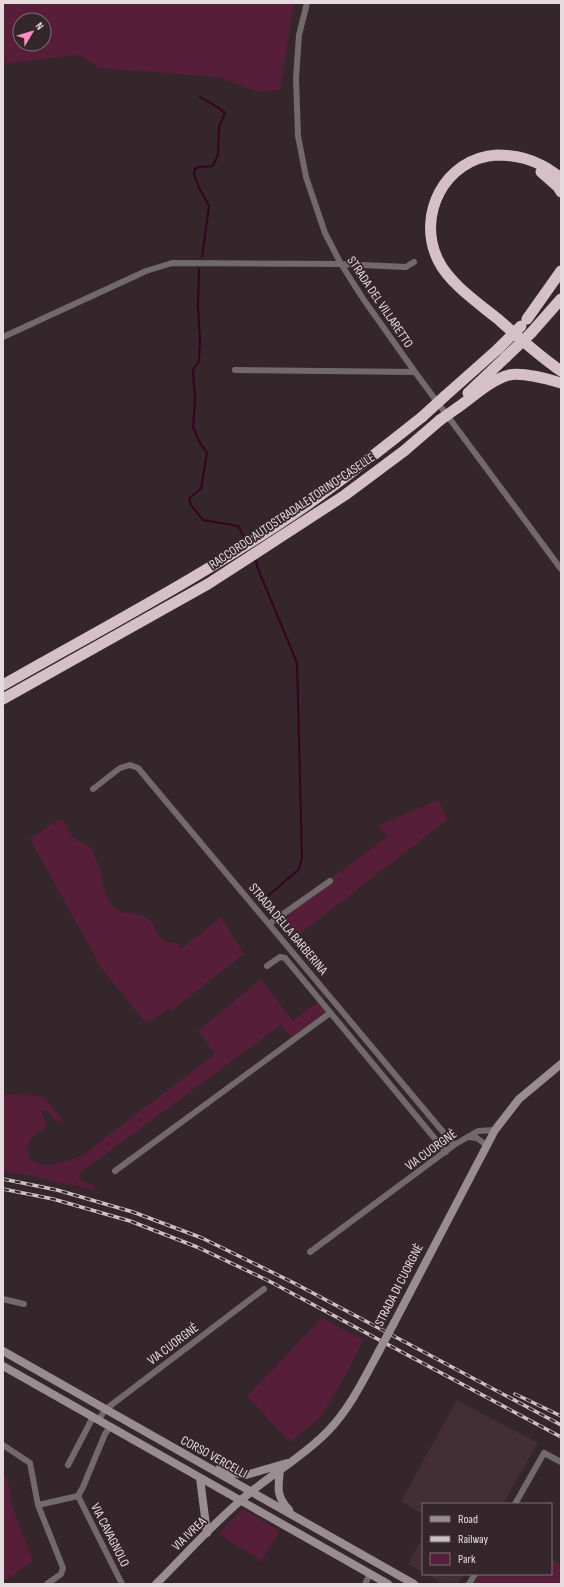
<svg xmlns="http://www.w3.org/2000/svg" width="564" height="1587" font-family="'Sofia Sans Condensed',sans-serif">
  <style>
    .built { fill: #432e36 }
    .green { fill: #561e39; fill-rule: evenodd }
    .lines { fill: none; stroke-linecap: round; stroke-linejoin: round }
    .stream { stroke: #34041e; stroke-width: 2 }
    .street { stroke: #72696c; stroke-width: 6 }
    .secondary { stroke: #9a8d92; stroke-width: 8 }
    .highway { stroke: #d5c0c8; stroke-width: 11 }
    .rail-casing { stroke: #ccc0c5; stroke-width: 3.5 }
    .rail { stroke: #35262c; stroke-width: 2; stroke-dasharray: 6; stroke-linecap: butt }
    .secondary-bridge { stroke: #9a8d92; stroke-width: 8 }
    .highway-bridge { stroke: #d5c0c8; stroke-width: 11 }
    .labels { text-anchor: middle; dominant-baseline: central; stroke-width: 3.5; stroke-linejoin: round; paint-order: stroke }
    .street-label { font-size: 13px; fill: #e5dade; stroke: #35262c }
  </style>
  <rect width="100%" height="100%" fill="#35262c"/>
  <path class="built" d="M 457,1400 L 538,1443 L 503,1504 L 423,1504 L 423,1514 L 401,1501 Z
    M 423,1537 L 423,1572 L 408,1564 Z
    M 426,1574 L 464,1574 L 458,1584 L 444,1584 Z"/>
  <path class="green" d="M 3,3 L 294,3 L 280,90 L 257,92 L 218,77 L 99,68 L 79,55 L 3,64 ZM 20,20 L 44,20 L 44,44 L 20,44 Z
    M 438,800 L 447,820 L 292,940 L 275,920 L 387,837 L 379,825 Z
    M 59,819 C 69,822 67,830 73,837 C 78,842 87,843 92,849 L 102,875 L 102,879 L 107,897 L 113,906 L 124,913 L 134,913 L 148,918 L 154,924 L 154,927 C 156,932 160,939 165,941 C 171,943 174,941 179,944 L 178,948 L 181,949 L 221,917 L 244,954 L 172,1010 L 169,1009 L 146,1023 L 102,969 L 30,839 Z
    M 261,979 L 293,1021 L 318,1002 L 326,1011 L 324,1014 L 292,1038 L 281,1025 L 80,1173 L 79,1178 L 82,1181 L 94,1185 L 93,1190 L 31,1176 L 3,1171 L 3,1096 L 6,1094 C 20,1094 31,1095 44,1097 L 62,1119 L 61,1123 L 56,1121 L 46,1110 L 41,1110 L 47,1127 C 43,1131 40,1131 36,1134 C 26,1139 27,1152 31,1160 L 40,1165 L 50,1165 L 83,1156 L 94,1146 L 215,1054 L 198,1031 Z
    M 322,1318 L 363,1340 L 343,1380 L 320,1418 L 290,1442 L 247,1396 Z
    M 3,1474 L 7,1477 L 13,1509 L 33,1561 L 8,1579 L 3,1580 Z
    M 243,1509 L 280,1531 L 260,1563 L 256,1557 L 218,1534 Z
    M 551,1559 L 561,1565 L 561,1584 L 474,1584 L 480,1574 L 551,1574 Z"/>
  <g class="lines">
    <path class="stream" d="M 200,97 L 219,108 L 225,113 L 219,127 L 218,154 L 213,166 L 200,167 L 195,169 L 194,174 L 199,188 L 209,206 L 202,257
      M 199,269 L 198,306 L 200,341 L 199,361 L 193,370 L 195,400 L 193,427 L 200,443 L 207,453 L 201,489 L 189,498 L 191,505 L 203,520 L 238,526 L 244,537
      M 256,561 L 258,569 L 297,663 L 302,858 L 299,869 L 262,901"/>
    <path class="street" d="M 307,3 L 299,35 L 296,78 L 298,136 L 306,177 L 325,233 L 341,264 L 364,300 L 415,372 L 561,569
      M 3,337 L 146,271 L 172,263 L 341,264 L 406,267 L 414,262
      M 235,370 L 415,372
      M 93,789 L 120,768 L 130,765 L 138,768 L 454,1145
      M 269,924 L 330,881
      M 267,966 L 280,957 L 285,958 L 446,1152
      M 468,1137 L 477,1138 L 486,1145
      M 115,1171 L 330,1013
      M 310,1252 L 454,1145 L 478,1131 L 495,1130
      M 3,1299 L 24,1304
      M 98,1420 L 106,1409 L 264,1289
      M 110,1427 L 105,1434 L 83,1487 L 78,1496 L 122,1584
      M 3,1445 L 30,1463 L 38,1505 L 63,1568 L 61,1574 L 47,1584
      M 68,1465 L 93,1417
      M 515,1504 L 544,1453 L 561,1462
      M 38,1505 L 78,1496
      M 365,1584 L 370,1574
      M 469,1584 L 475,1574"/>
    <path class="secondary" d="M 394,1323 L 495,1130 L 519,1099 L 561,1064
      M 3,1351 L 414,1584
      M 3,1366 L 388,1584
      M 219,1469 L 233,1473 L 246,1475 L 287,1463
      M 280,1470 C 278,1488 276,1496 289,1510
      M 200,1478 L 207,1533
      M 156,1584 C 184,1556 211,1526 240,1501 C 268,1476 302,1458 328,1431 C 350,1408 364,1379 379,1351"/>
    <path class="highway" d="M 541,172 L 558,187 L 561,192
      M 561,178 C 555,174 548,168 541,165 C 528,158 511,155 497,155 C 445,158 416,215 438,260 C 449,283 478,303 498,319 C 518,337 539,356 561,371
      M 527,319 L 561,271
      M 531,333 L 561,299
      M 468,393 L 506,357
      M 445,396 L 498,349
      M 457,408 C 473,397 490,380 509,375 C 523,372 547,379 561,383
      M 3,685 C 105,627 210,572 307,505 C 347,477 384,447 422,417
      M 3,699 L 208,584 L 345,495 L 404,451 L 440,420"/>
    <g class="rail-casing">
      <path id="rail" d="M 3,1179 L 57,1190 L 133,1212 L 202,1238 L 294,1283 L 561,1425
        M 3,1189 L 53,1199 L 130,1221 L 197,1247 L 267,1280 L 561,1437
        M 515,1394 L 561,1416"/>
    </g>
    <use href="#rail" class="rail"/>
    <path class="secondary-bridge" d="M 379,1351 L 394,1323"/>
    <path class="highway-bridge" d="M 498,349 L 521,326
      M 506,357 L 531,333
      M 422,417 L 445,396
      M 440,420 L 457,408"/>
  </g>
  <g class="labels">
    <g class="street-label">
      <text transform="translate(380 302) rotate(56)">STRADA DEL VILLARETTO</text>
      <text transform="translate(292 511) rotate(-34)">RACCORDO AUTOSTRADALE TORINO-CASELLE</text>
      <text transform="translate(288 929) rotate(50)">STRADA DELLA BARBERINA</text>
      <text transform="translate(431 1150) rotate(-36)">VIA CUORGNÈ</text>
      <text transform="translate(399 1285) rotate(-63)">STRADA DI CUORGNÈ</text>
      <text transform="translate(173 1344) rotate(-37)">VIA CUORGNÈ</text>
      <text transform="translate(214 1457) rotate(29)">CORSO VERCELLI</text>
      <text transform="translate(189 1534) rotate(-44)">VIA IVREA</text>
      <text transform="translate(110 1535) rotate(63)">VIA CAVAGNOLO</text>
    </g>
  </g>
  <rect width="564" height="1587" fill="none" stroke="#e5dade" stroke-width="8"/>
  <rect x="422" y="1503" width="130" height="72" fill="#35262c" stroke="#7b6e73"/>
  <rect x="430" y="1516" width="20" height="6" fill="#9a8d92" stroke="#7b6e73"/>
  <text x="458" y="1523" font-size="12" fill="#e5dade">Road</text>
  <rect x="430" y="1536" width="20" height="6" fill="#ccc0c5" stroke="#7b6e73"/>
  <text x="458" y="1543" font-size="12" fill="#e5dade">Railway</text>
  <rect x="430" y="1553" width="20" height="12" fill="#561e39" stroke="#7b6e73"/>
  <text x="458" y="1563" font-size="12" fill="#e5dade">Park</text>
  <g transform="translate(32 32) rotate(52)"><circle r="19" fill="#35262c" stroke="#7b6e73"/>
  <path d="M0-3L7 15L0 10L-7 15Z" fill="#fd8ec0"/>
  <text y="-6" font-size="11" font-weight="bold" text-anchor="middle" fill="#e5dade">N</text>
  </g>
</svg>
